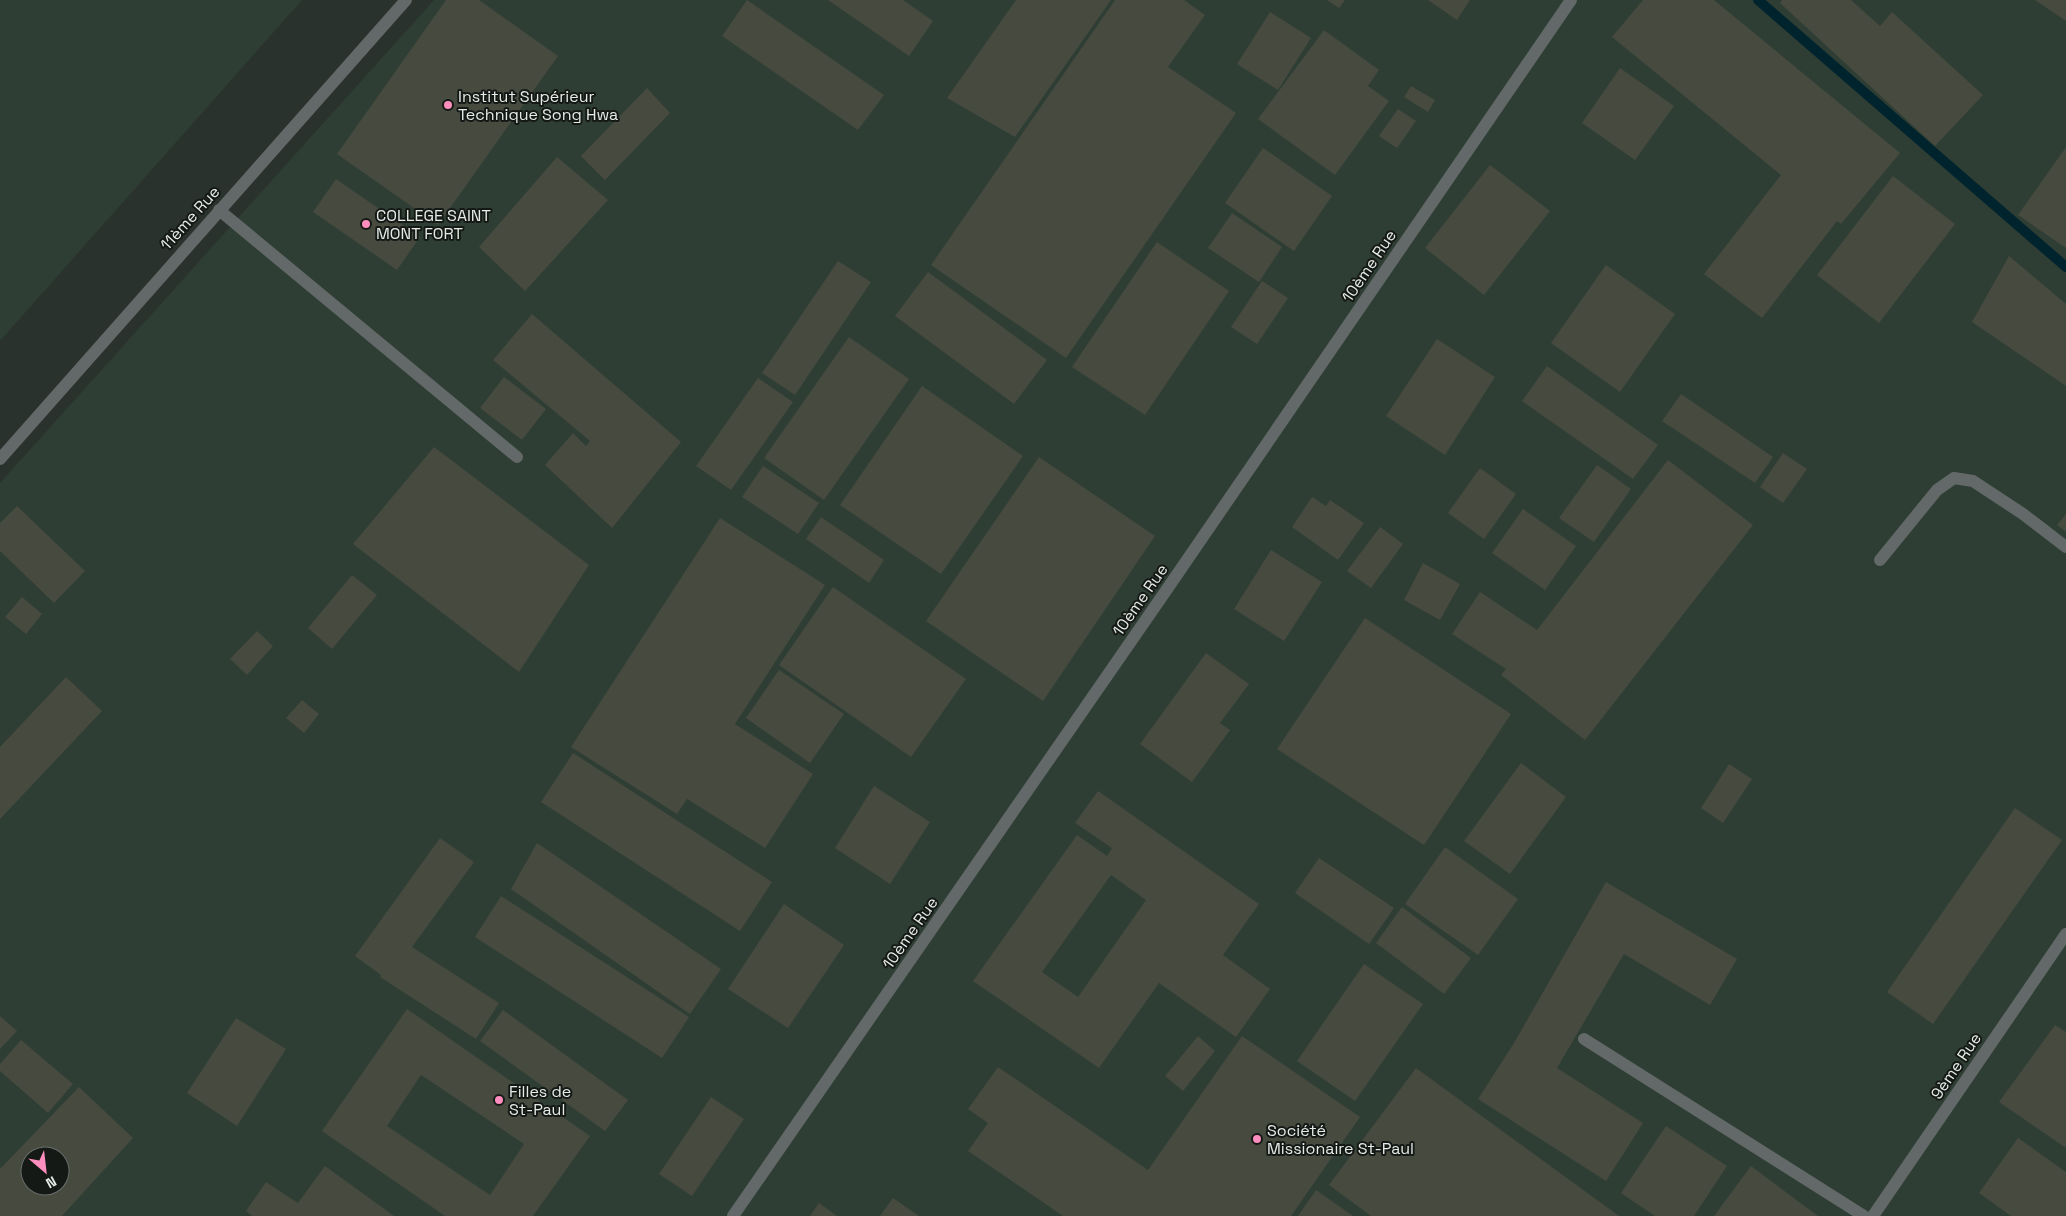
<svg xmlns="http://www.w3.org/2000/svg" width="2066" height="1216" font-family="'Space Grotesk',sans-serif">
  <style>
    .built { fill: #2f3e34; fill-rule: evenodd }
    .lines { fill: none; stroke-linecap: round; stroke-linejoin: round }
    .stream { stroke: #00242d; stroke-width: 10 }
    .building { fill: #464a3f; fill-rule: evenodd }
    .lane { stroke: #636968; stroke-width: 12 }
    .street { stroke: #636968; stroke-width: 12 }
    .poi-dot { fill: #fe8ebd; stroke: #151916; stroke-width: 2 }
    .labels { text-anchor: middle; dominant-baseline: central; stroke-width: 4; stroke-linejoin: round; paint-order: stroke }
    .poi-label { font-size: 16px; fill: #e5ebe7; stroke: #151916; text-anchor: start }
    .street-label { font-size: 16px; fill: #e5ebe7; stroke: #151916 }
  </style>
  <rect width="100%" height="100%" fill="#29322c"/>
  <path class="built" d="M 0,0 L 302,0 L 0,341 Z
    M 434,0 L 2066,0 L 2066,1216 L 0,1216 L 0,483 ZM 30,1156 L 60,1156 L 60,1186 L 30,1186 Z"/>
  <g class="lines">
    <path class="stream" d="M 1758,0 L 2066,267"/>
  </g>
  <path class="building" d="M 446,0 L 479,0 L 558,56 L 438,225 L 337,154 Z
    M 747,0 L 884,95 L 858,130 L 722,36 Z
    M 828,0 L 903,0 L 933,21 L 909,56 Z
    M 1016,0 L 1111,0 L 1015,137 L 947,98 Z
    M 1115,0 L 1184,0 L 1205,15 L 1168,67 L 1236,113 L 1066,358 L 931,265 Z
    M 1327,0 L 1345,0 L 1339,8 Z
    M 1428,0 L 1470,0 L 1457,20 Z
    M 1643,0 L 1714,0 L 1900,153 L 1841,224 L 1837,221 L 1762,318 L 1704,274 L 1781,175 L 1612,37 Z
    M 1782,0 L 1851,0 L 1880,26 L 1892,12 L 1983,95 L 1935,146 L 1780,3 Z
    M 2035,0 L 2066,0 L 2066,21 Z
    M 1270,12 L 1311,38 L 1278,90 L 1237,64 Z
    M 1324,30 L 1379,70 L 1368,86 L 1389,101 L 1335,175 L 1258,119 Z
    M 1620,68 L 1674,106 L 1635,160 L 1582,123 Z
    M 1411,86 L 1435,100 L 1428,112 L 1404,97 Z
    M 647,88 L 670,113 L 605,180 L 581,156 Z
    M 1398,109 L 1416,121 L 1397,148 L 1379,136 Z
    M 2066,147 L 2066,248 L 2018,215 Z
    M 1263,148 L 1332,196 L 1294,251 L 1225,203 Z
    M 557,157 L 608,200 L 525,291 L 479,247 Z
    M 1490,165 L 1550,211 L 1484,295 L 1425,248 Z
    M 1893,176 L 1955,224 L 1879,323 L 1817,275 Z
    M 336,179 L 420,237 L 397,270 L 313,212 Z
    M 1232,213 L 1282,247 L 1259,282 L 1208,248 Z
    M 1157,242 L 1229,291 L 1145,415 L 1072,367 Z
    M 2009,256 L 2066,304 L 2066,386 L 1972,322 Z
    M 838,261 L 871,282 L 795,395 L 762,373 Z
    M 1606,265 L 1675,314 L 1620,392 L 1551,343 Z
    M 928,272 L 1047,360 L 1014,404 L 895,316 Z
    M 1262,281 L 1288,298 L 1257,344 L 1231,327 Z
    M 532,314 L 681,442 L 612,528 L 545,465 L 573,433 L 586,446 L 590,441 L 493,360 Z
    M 849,337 L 909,379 L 824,500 L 764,458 Z
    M 1437,339 L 1495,377 L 1445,455 L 1386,416 Z
    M 1547,366 L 1658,445 L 1633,479 L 1522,401 Z
    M 504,377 L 546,409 L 522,440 L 480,408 Z
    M 758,378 L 793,402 L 731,490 L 696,466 Z
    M 922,386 L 1023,456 L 941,574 L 840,505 Z
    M 1681,394 L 1773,457 L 1755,483 L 1662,421 Z
    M 434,447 L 589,565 L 519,672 L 353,544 Z
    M 1783,453 L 1807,469 L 1783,503 L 1760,487 Z
    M 1039,457 L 1155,536 L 1043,701 L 926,621 Z
    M 1668,460 L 1753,525 L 1585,740 L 1501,675 L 1506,669 L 1452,634 L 1480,592 L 1537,630 Z
    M 1597,465 L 1631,489 L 1594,542 L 1559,518 Z
    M 763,466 L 819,503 L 798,534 L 742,497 Z
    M 1480,468 L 1516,494 L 1484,539 L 1448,513 Z
    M 1312,497 L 1326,506 L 1330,500 L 1364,523 L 1338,560 L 1292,527 Z
    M 17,506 L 85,571 L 54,603 L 0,551 L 0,523 Z
    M 1523,509 L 1576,546 L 1545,590 L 1492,553 Z
    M 2066,514 L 2066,532 L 2057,525 Z
    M 821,517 L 884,560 L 869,583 L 806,539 Z
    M 720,518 L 825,585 L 735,724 L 813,774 L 765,848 L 687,799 L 677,814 L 571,747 Z
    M 1380,527 L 1403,544 L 1371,588 L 1347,571 Z
    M 1271,550 L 1322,582 L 1284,641 L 1234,609 Z
    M 1423,563 L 1460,584 L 1440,620 L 1404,600 Z
    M 352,575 L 377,595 L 332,649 L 308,628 Z
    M 833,587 L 966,679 L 911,757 L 779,665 Z
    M 22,597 L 42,614 L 26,634 L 5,617 Z
    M 1365,618 L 1511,714 L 1424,845 L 1277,749 Z
    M 257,631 L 273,646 L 247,675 L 230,659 Z
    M 1206,653 L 1249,684 L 1220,723 L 1230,730 L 1192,782 L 1140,744 Z
    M 779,670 L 844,714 L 810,763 L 746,718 Z
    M 66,677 L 102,711 L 0,819 L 0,747 Z
    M 302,700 L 319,714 L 304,733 L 286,718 Z
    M 573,753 L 772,882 L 740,931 L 541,802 Z
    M 1521,763 L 1566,797 L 1510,874 L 1464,841 Z
    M 1729,764 L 1752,779 L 1723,823 L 1701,808 Z
    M 874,786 L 930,822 L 890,884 L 835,848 Z
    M 1098,791 L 1259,904 L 1223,955 L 1270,989 L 1236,1037 L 1159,983 L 1099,1068 L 973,981 L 1077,835 L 1107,856 L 1112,848 L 1075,823 ZM 1111,875 L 1146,900 L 1078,997 L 1042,972 Z
    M 2015,808 L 2062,840 L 1933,1024 L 1887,992 Z
    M 440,838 L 474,862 L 412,947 L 499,1003 L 476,1039 L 380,977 L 381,975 L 355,956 Z
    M 537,843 L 721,969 L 690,1014 L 511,889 Z
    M 1445,847 L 1518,899 L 1478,955 L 1405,904 Z
    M 1319,858 L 1394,908 L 1369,944 L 1295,893 Z
    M 1606,882 L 1737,959 L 1710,1005 L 1624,954 L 1557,1068 L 1643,1123 L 1606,1181 L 1478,1099 L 1514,1043 Z
    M 501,896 L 689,1017 L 662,1058 L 475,937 Z
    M 784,904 L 844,945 L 788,1028 L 728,989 Z
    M 1402,907 L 1471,958 L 1444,994 L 1376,943 Z
    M 1364,964 L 1423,1004 L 1355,1101 L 1297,1061 Z
    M 407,1009 L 590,1136 L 533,1216 L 445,1216 L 322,1131 ZM 421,1075 L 524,1144 L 490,1195 L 387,1126 Z
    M 503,1010 L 628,1100 L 605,1131 L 480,1041 Z
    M 0,1016 L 17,1031 L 0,1049 Z
    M 236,1018 L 286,1049 L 237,1126 L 187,1093 Z
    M 2055,1025 L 2066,1032 L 2066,1148 L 1999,1102 Z
    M 1198,1036 L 1215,1051 L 1183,1091 L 1165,1076 Z
    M 1242,1036 L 1360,1117 L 1291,1216 L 1063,1216 L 968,1151 L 988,1123 L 968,1109 L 998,1067 L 1148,1170 Z
    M 21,1040 L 73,1084 L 48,1113 L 0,1071 L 0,1064 Z
    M 1416,1068 L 1619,1216 L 1371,1216 L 1329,1185 Z
    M 79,1087 L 133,1138 L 62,1216 L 0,1216 L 0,1169 ZM 30,1156 L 60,1156 L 60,1186 L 30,1186 Z
    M 711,1097 L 744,1119 L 692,1196 L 659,1174 Z
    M 1666,1126 L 1727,1166 L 1694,1216 L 1655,1216 L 1621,1193 Z
    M 2018,1138 L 2066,1172 L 2066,1216 L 2011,1216 L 1979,1193 Z
    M 325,1166 L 394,1216 L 252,1216 L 246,1211 L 266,1182 L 298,1203 Z
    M 1751,1166 L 1818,1216 L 1714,1216 Z
    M 1316,1190 L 1353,1216 L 1298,1216 Z
    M 893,1198 L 919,1216 L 880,1216 Z
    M 819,1203 L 837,1216 L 810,1216 Z"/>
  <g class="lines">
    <path class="lane" d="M 1880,560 L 1937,490 L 1954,478 L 1973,481 L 2023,514 L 2066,547
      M 1584,1039 L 1864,1216"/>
    <path class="street" d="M 219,210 L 517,457
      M 0,459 L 406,0
      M 733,1216 L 1163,595 L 1571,0
      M 1873,1216 L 2066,934"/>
  </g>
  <g class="poi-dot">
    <circle cx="448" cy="105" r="5"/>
    <circle cx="366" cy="224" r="5"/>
    <circle cx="499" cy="1100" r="5"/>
    <circle cx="1257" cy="1139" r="5"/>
  </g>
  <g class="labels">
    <g class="poi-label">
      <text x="458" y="96">Institut Supérieur<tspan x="458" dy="18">Technique Song Hwa</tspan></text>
      <text x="376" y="215">COLLEGE SAINT<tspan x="376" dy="18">MONT FORT</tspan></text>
      <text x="509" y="1091">Filles de<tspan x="509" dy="18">St-Paul</tspan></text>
      <text x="1267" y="1130">Société<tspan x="1267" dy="18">Missionaire St-Paul</tspan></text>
    </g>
    <g class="street-label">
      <text transform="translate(190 218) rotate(-48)">11ème Rue</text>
      <text transform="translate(1369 266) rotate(-56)">10ème Rue</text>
      <text transform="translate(1140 600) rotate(-55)">10ème Rue</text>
      <text transform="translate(910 933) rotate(-55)">10ème Rue</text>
      <text transform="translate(1956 1066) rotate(-56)">9ème Rue</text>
    </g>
  </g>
  <g transform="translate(45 1171) rotate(152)"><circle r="24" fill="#151916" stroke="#686d6a"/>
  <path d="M0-4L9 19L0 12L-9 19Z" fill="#fe8ebd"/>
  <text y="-8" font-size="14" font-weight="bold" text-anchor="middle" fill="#e5ebe7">N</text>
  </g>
</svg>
